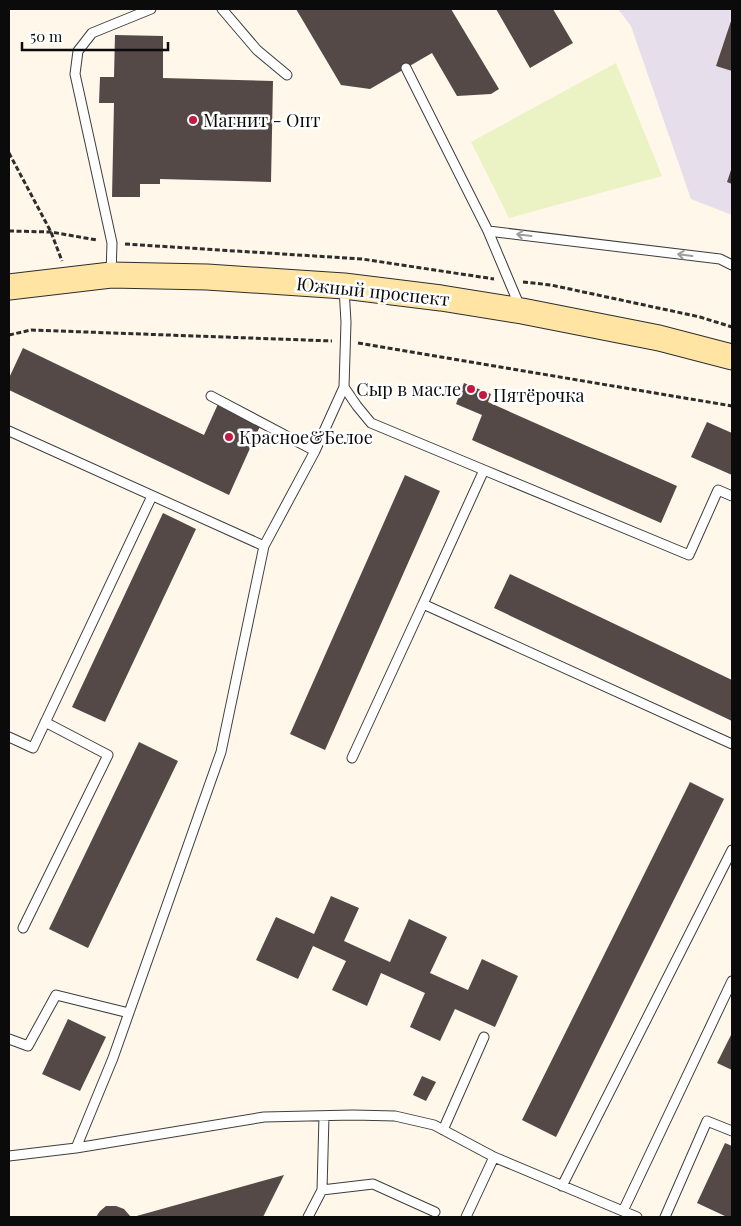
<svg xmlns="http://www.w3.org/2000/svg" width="741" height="1226" font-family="'Playfair Display',serif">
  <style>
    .industrial { fill: #e7deeb }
    .pitch { fill: #ebf2c3 }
    .building { fill: #544947 }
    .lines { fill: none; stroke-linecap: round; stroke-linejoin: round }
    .lane-casing { stroke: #3e3e3e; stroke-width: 11 }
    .secondary-casing { stroke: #2d2d2d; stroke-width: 27 }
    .path { stroke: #2d2d2d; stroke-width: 3; stroke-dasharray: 5 2.5; stroke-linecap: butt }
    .lane { stroke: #fff; stroke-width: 9 }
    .secondary { stroke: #ffe4a4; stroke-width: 25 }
    .oneway { stroke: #9d9d9d }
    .poi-dot { fill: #c51942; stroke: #fff; stroke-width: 2 }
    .labels { text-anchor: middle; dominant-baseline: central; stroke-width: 5; stroke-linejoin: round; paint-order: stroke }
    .poi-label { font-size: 18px; fill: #0b0b0b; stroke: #fff; text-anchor: start }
    .street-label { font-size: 18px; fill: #0b0b0b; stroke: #fff }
  </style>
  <rect width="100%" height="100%" fill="#fff7e9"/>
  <path class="industrial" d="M 618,9 L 732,9 L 732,215 L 691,199 L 631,26 Z"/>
  <path class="pitch" d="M 616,63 L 662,176 L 509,218 L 471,142 Z"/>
  <path class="building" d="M 296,9 L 451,9 L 499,89 L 491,94 L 457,96 L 432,53 L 370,89 L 341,85 Z
    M 496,9 L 553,9 L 573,43 L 530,68 Z
    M 732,18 L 732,71 L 716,66 Z
    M 115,35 L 163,36 L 163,78 L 273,81 L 271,182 L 160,179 L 160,184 L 140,184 L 140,197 L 112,197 L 114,103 L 99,103 L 100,77 L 114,77 Z
    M 732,167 L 732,184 L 727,182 Z
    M 23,348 L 204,435 L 218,404 L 261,424 L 229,495 L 9,390 L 9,378 Z
    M 464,383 L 491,394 L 488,402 L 677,486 L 661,523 L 472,440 L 482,415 L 456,404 Z
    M 707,422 L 732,433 L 732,475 L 691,457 Z
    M 405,475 L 440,491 L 325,750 L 290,734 Z
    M 163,513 L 196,529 L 105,722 L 72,707 Z
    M 510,574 L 732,680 L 732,721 L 494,608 Z
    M 139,742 L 178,761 L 88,948 L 49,929 Z
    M 690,782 L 724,799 L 556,1137 L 522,1120 Z
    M 331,896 L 359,908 L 344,941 L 390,962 L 409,919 L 447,937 L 430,973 L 468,990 L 482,959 L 518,976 L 495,1027 L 455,1009 L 440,1041 L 410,1027 L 425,993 L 381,973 L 367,1006 L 332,990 L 346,961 L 313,946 L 298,979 L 256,960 L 276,917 L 314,934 Z
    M 68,1019 L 106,1037 L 80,1091 L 42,1074 Z
    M 732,1033 L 732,1070 L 717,1063 Z
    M 422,1076 L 436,1082 L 426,1101 L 413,1095 Z
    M 725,1143 L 732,1146 L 732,1217 L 727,1217 L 697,1203 Z
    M 284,1175 L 263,1217 L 133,1217 Z
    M 106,1206 L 116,1206 L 124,1209 L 131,1217 L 96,1217 L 100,1211 Z"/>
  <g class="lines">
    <g class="lane-casing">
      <path id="lane" d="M 222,9 L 257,50 L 287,75
        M 406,68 L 488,231 L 520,307
        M 488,231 L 720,259 L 732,265
        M 111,275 L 112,243 L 75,74 L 78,51 L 92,33 L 151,9
        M 344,288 L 346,322 L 344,387 L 357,406 L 371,423 L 484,470 L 423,604
        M 211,396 L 315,451 L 344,387
        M 9,431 L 264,546 L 315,451
        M 484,470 L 689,555 L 718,490 L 732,496
        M 9,737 L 33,748 L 152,496
        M 352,758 L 423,604 L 732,744
        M 23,928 L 108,755 L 45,722
        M 9,1039 L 28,1046 L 56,995 L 129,1013
        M 324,1116 L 322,1190 L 373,1184 L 435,1212
        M 443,1130 L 484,1037
        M 76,1148 L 113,1058 L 221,752 L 264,546
        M 9,1156 L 76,1148 L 264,1117 L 353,1115 L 395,1116 L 434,1125 L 494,1157
        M 562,1186 L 732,850
        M 623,1211 L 732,981
        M 308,1217 L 322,1190
        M 466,1217 L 494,1157 L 637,1217
        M 665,1217 L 707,1121 L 732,1131"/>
    </g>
    <g class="secondary-casing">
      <path id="secondary" d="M 9,287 L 111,275 L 207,277 L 344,286 L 441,298 L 522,311 L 659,338 L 732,357"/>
    </g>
    <path class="path" d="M 9,153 L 51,232 L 62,261
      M 9,231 L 51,232 L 97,240
      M 125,244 L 362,259 L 494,279
      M 523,282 L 551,285 L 700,317 L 732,327
      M 9,335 L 31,330 L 332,341
      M 358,343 L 732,406"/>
    <use href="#lane" class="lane"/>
    <use href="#secondary" class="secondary"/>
  </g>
  <defs><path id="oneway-shaft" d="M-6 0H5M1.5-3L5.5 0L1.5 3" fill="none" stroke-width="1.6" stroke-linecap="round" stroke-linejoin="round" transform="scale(1.25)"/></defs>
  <g class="oneway">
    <use href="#oneway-shaft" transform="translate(524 235) rotate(-173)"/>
    <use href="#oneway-shaft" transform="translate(685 255) rotate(-173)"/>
  </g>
  <g class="poi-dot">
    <circle cx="193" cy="120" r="5"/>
    <circle cx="471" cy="389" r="5"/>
    <circle cx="483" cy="395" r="5"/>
    <circle cx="229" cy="437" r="5"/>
  </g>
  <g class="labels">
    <g class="poi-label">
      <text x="203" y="120">Магнит - Опт</text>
      <text x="461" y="389" text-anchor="end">Сыр в масле</text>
      <text x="493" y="395">Пятёрочка</text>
      <text x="239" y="437">Красное&amp;Белое</text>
    </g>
    <g class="street-label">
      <text transform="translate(373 291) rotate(6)">Южный проспект</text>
    </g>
  </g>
  <rect width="741" height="1226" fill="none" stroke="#0b0b0b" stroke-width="20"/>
  <path d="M22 42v8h146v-8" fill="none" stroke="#0b0b0b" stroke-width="2.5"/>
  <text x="30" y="42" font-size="15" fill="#0b0b0b" stroke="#ffffff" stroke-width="4" paint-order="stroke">50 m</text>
</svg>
